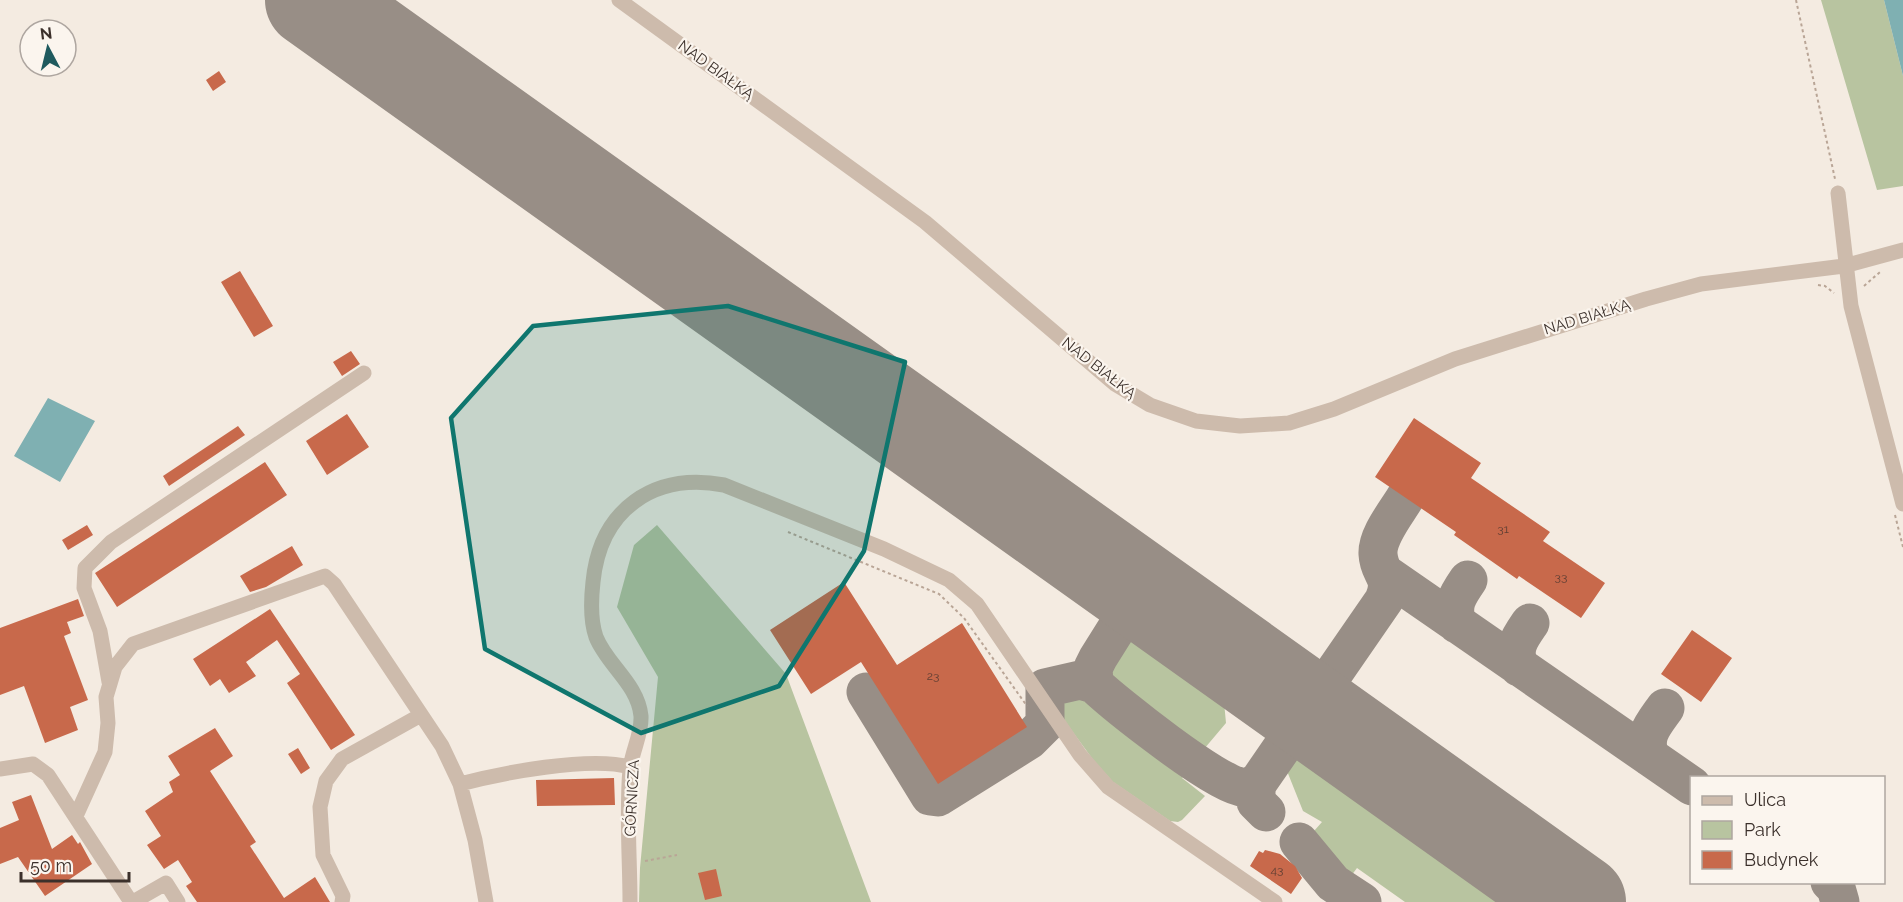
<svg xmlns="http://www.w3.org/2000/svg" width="1903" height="902" font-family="Raleway,sans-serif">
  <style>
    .green { fill: #b8c4a0 }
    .water { fill: #7fb0b2 }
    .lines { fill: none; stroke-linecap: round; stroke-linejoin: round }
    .taxiway { stroke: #988e86; stroke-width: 39 }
    .runway { stroke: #988e86; stroke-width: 96 }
    .building { fill: #c8694b }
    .path { stroke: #b9a596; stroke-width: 2; stroke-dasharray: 3 3; stroke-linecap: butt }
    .minor { stroke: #cdbbac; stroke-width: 15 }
    .marked { fill: #0f766e; fill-opacity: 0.2; stroke: #0f766e; stroke-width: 4.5; stroke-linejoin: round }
    .labels { text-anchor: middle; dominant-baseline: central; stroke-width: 4.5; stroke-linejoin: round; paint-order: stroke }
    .number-label { font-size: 12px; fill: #5e3e33 }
    .street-label { font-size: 15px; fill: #3b302b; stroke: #fbf5ee }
  </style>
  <rect width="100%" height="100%" fill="#f4ebe1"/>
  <path class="green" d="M 1821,0 L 1884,0 L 1903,76 L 1903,186 L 1877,190 Z
    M 657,525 L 786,674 L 871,902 L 639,902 L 640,868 L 658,677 L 617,607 L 634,545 Z
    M 1128,635 L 1224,702 L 1226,723 L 1199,755 L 1106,686 L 1103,677 Z
    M 1066,690 L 1081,691 L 1105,704 L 1193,768 L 1182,778 L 1205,796 L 1182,820 L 1178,822 L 1170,821 L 1113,782 L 1094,761 L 1050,701 Z
    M 1295,756 L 1302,758 L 1508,902 L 1405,902 L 1357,868 L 1351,876 L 1331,861 L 1314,831 L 1322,822 L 1303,811 L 1285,766 L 1287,758 Z"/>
  <path class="water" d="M 1884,0 L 1903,0 L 1903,76 Z
    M 48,398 L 95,421 L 60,482 L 14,456 Z"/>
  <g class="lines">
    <path class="taxiway" d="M 1387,575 L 1692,786
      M 1140,591 L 1098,658 L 1093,668 L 1094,684 C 1115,704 1218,786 1242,787 C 1249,788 1253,785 1259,781
      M 1457,624 C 1451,605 1457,596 1468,580
      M 1519,667 C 1512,648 1519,639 1530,623
      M 866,692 L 930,796 L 938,797 L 1029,740 L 1045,724 L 1045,688 L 1080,680 L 1094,684
      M 1650,757 C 1642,736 1653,725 1665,708
      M 1266,812 L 1256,802 L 1256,787 L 1259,781 L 1384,600 C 1394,576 1379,575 1378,554 C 1377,536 1396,513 1405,498
      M 1299,842 L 1333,883 L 1362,902
      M 1830,882 L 1836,888 L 1840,902"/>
    <path class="runway" d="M 313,0 L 1578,902"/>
  </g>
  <path class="building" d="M 219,71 L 226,82 L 213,91 L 206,80 Z
    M 240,271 L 273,326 L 254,337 L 221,282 Z
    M 351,351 L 360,364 L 342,376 L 333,362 Z
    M 347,414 L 369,447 L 327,475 L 306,441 Z
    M 1414,418 L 1481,463 L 1471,478 L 1550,532 L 1543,541 L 1605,583 L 1581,618 L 1519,576 L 1517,579 L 1454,535 L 1456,532 L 1375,477 Z
    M 238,426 L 245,435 L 169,486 L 163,476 Z
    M 265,462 L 287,495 L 117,607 L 95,573 Z
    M 87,525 L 93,535 L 68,550 L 62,540 Z
    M 292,546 L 303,565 L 266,587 L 250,592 L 240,576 Z
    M 844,582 L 897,665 L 962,623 L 1027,727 L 938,784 L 861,662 L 811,694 L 770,630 Z
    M 78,599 L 84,616 L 67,622 L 71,633 L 64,636 L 88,700 L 70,707 L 78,730 L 45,743 L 24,686 L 0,695 L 0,628 Z
    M 270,609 L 355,735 L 331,750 L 287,683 L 300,674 L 277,640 L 246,662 L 256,676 L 229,693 L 220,679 L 210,686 L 193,659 Z
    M 1692,630 L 1732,658 L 1701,702 L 1661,674 Z
    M 215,728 L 233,756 L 210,771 L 256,842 L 250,846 L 284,898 L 315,877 L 330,902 L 197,902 L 186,886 L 192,882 L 178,860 L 164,869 L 147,845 L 161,836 L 145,811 L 173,792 L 169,782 L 180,775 L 168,756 Z
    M 298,748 L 310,768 L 301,774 L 288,754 Z
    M 614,778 L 615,805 L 537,806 L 536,780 Z
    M 31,795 L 52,849 L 72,835 L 78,844 L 80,842 L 92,864 L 45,896 L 18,857 L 0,864 L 0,828 L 19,820 L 12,802 Z
    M 1265,850 L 1280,854 L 1295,866 L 1302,878 L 1291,894 L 1250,866 L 1259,851 L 1263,853 Z
    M 716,869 L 722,896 L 705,900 L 698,873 Z"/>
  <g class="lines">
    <path class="path" d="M 1796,0 L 1835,179
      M 1818,285 L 1825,286 L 1834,293
      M 1864,286 L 1880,272
      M 1895,515 L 1903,547
      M 788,532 L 939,594 L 964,618 L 1027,706
      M 645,861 L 677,855"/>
    <path class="minor" d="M 619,0 L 925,222 L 1115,384 L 1150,405 L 1196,421 L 1240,426 L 1289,423 L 1334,409 L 1455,359 L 1646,299 L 1701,284 L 1844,266 L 1903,250
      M 1838,193 L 1851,306 L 1903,504
      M 109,682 L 100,631 L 84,588 L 85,568 L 111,542 L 364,373
      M 0,769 L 33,764 L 48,775 L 131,902
      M 460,784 C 501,773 589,756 630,767
      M 76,816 L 105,752 L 108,723 L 106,697 L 115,667 L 133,644 L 325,576 L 334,584 L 442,746 L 460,784 L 475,840 L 486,902
      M 133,902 L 166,883 L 178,902
      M 342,902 L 343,896 L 323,855 L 320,807 L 326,781 L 342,759 L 421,715
      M 630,902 C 630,858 626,813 630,769 C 632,751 642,734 641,716 C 638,684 607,665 596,637 C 590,620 591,600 593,582 C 600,510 653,472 724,485 L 884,549 L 949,580 L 977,604 L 1080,755 L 1108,787 L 1275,902"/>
  </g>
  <path class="marked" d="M 728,306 L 905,362 L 864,551 L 779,686 L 641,733 L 485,649 L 451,418 L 533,326 Z"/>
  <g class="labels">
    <g class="number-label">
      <text x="1503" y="529">31</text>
      <text x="1561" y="577">33</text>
      <text x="933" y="676">23</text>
      <text x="1277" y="870">43</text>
    </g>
    <g class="street-label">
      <text transform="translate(716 70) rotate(36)">NAD BIAŁKĄ</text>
      <text transform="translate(1587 317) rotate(-17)">NAD BIAŁKĄ</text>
      <text transform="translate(1099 368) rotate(38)">NAD BIAŁKĄ</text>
      <text transform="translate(632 798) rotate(-87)">GÓRNICZA</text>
    </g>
  </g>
  <rect x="1690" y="776" width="195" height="108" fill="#fbf5ee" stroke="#aea6a0" stroke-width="1.5"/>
  <rect x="1702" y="796" width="30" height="9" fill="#cdbbac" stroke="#aea6a0" stroke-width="1.5"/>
  <text x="1744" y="806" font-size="18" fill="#3b302b">Ulica</text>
  <rect x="1702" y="821" width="30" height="18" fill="#b8c4a0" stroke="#aea6a0" stroke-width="1.5"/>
  <text x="1744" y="836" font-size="18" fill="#3b302b">Park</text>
  <rect x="1702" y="851" width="30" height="18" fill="#c8694b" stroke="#aea6a0" stroke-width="1.5"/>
  <text x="1744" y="866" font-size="18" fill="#3b302b">Budynek</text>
  <g transform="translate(48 48) rotate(353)"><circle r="28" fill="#fbf5ee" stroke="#aea6a0" stroke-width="1.5"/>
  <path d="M0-4.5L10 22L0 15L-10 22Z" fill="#1f5a5e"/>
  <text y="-9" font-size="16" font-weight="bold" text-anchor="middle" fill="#3b302b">N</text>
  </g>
  <path d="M21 872v9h108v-9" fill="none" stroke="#3b302b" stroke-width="3"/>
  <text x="30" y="872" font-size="18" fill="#3b302b" stroke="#fbf5ee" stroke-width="4.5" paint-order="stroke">50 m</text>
</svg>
